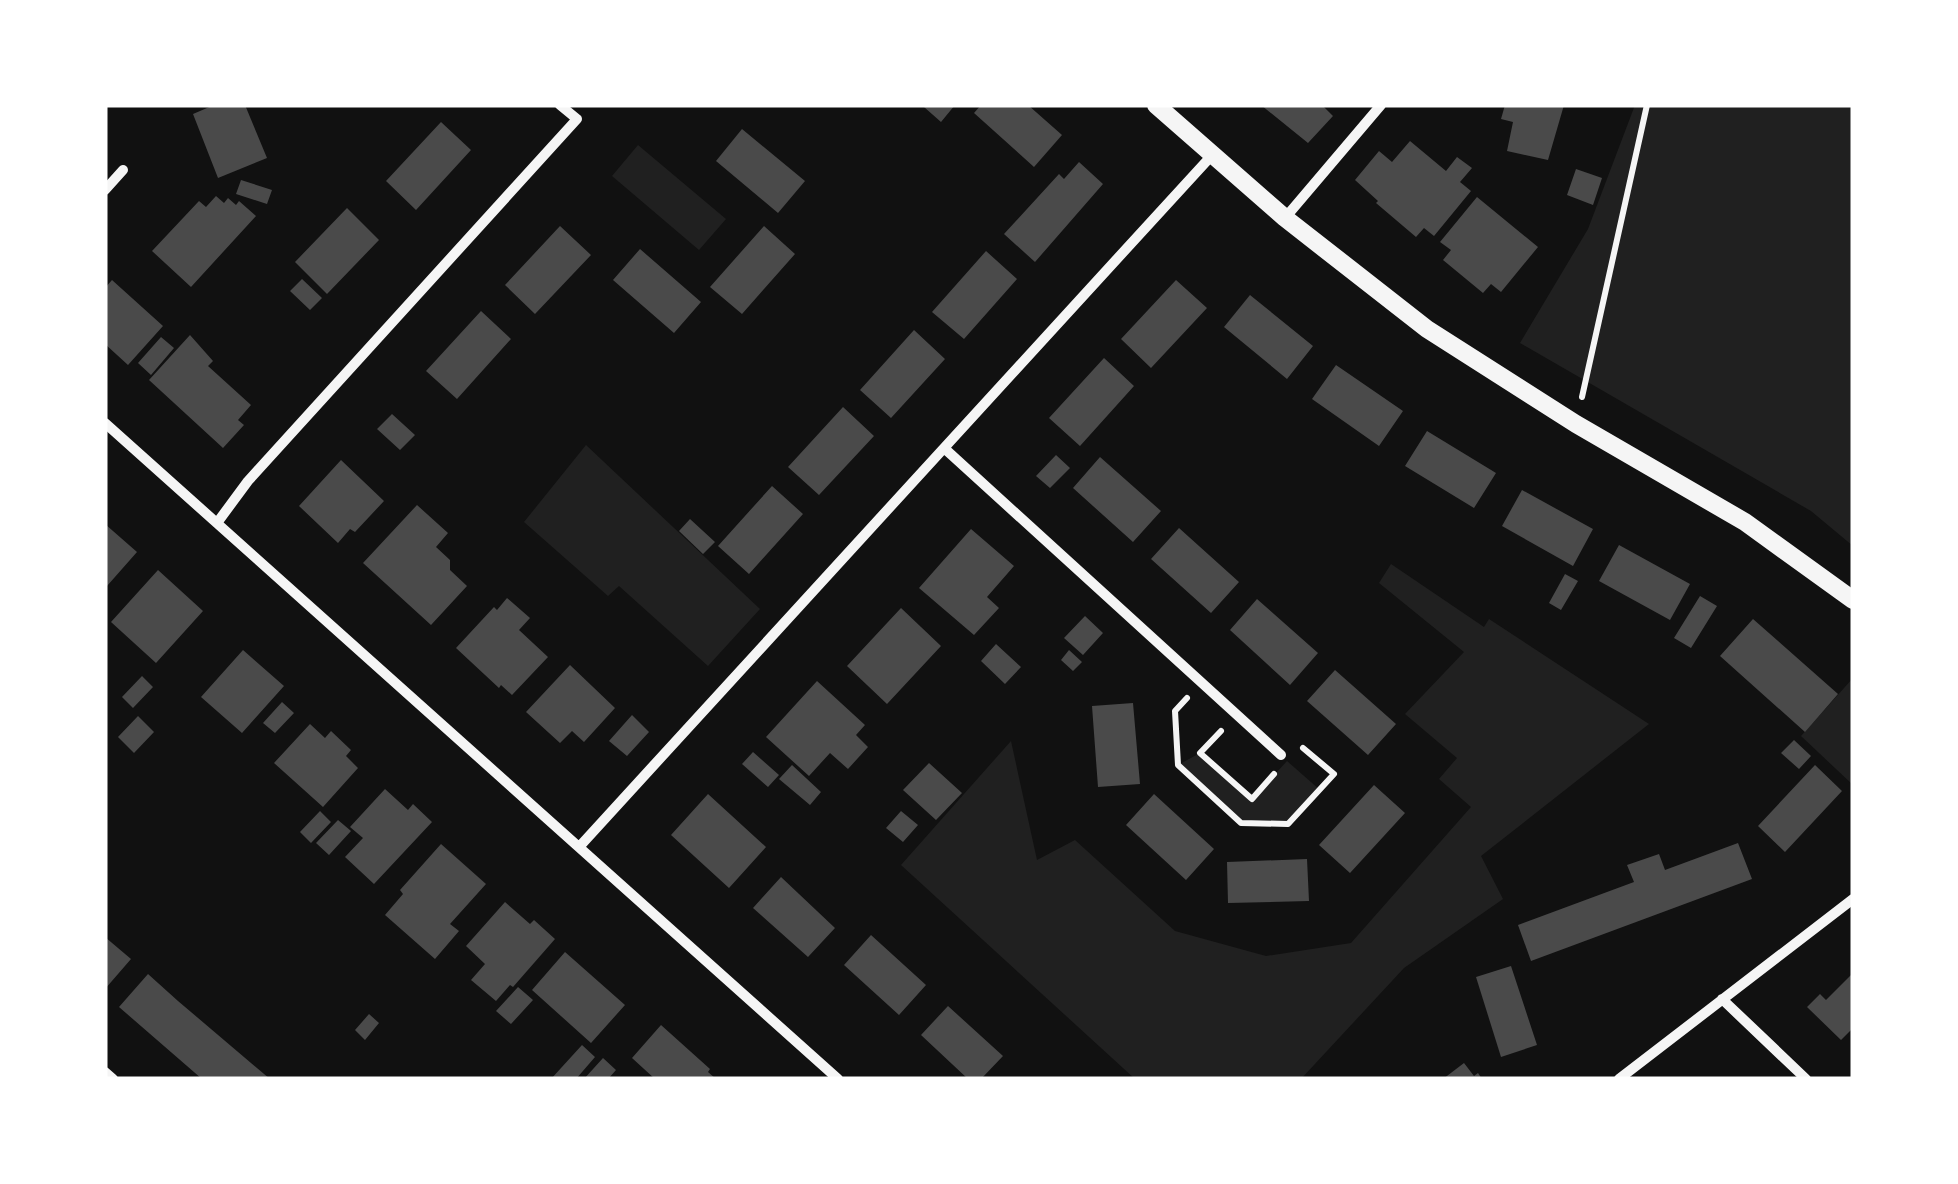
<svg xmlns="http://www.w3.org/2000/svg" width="1958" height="1184" font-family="'Space Grotesk',sans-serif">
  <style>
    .green { fill: #202020 }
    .building { fill: #4a4a4a }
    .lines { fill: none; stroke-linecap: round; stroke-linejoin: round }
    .path { stroke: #f5f5f5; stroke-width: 6 }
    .minor { stroke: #f5f5f5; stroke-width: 10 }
    .tertiary { stroke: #f5f5f5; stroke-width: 18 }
  </style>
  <rect width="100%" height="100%" fill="#111"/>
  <path class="green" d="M 1635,105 L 1853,105 L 1853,546 L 1811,511 L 1520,343 L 1588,229 Z
    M 638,145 L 726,219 L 699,250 L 612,176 Z
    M 586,445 L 760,609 L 708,666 L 619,586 L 608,596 L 524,522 Z
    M 1391,564 L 1484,627 L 1489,619 L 1649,724 L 1481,856 L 1503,899 L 1404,968 L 1301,1079 L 1135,1079 L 901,865 L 1011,741 L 1037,860 L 1075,840 L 1175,931 L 1266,956 L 1351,943 L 1471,807 L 1439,779 L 1457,758 L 1405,714 L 1464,652 L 1379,583 Z
    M 1853,678 L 1853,785 L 1801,736 Z
    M 1200,753 L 1252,799 L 1287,761 L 1320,790 L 1288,824 L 1241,823 L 1178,765 Z"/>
  <path class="building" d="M 214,105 L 245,105 L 267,158 L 218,178 L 193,114 Z
    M 926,105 L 955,105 L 941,122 L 924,107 Z
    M 981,105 L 1028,105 L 1062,135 L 1034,167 L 974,113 Z
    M 1261,105 L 1322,105 L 1333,116 L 1308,143 Z
    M 1505,105 L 1564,105 L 1548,160 L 1507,151 L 1513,122 L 1501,119 Z
    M 441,122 L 471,150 L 416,210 L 386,181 Z
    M 742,129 L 805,181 L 778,213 L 716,161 Z
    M 1410,141 L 1446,171 L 1457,157 L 1472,168 L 1460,182 L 1471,191 L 1434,236 L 1424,228 L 1416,237 L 1376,203 L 1378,201 L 1355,180 L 1379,151 L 1392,162 Z
    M 1079,162 L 1103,184 L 1035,262 L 1004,234 L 1059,174 L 1064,179 Z
    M 1576,169 L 1602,178 L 1593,205 L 1567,195 Z
    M 241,180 L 272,190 L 267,204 L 236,194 Z
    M 216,196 L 224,203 L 228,198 L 236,205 L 239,201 L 256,216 L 191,287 L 152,251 L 199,201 L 206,207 Z
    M 1477,197 L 1538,247 L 1501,292 L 1491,284 L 1483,293 L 1443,260 L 1451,250 L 1440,242 Z
    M 347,208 L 379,240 L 327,294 L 295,262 Z
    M 560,226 L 591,255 L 535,314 L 505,285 Z
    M 764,226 L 795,254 L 742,314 L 710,287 Z
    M 640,249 L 701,302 L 674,333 L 613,280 Z
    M 986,251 L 1017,279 L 964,339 L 932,312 Z
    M 302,279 L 322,298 L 310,310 L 290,291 Z
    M 112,280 L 163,326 L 128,365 L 105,344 L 105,288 Z
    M 1176,280 L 1207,308 L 1151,368 L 1121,339 Z
    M 1250,295 L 1313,346 L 1287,379 L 1224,327 Z
    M 481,311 L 511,339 L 457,399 L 426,371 Z
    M 914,330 L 945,359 L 891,418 L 860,390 Z
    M 190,335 L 213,361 L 208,366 L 251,405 L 238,420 L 244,425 L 223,448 L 149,380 Z
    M 161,337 L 174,348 L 151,375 L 138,363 Z
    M 1104,358 L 1134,386 L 1080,446 L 1049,418 Z
    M 1336,365 L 1403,411 L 1379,446 L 1312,399 Z
    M 843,407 L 874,436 L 819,495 L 788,467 Z
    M 392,414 L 415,435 L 400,450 L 377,429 Z
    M 1427,431 L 1496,473 L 1474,508 L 1405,466 Z
    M 1056,455 L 1070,468 L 1050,488 L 1036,476 Z
    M 1100,457 L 1161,511 L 1133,542 L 1073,488 Z
    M 341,460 L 384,501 L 355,532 L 350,529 L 338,543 L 299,506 Z
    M 772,486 L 803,514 L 749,574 L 718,546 Z
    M 1522,490 L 1593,529 L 1573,566 L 1502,526 Z
    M 417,505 L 448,533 L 436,547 L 450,560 L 450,570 L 467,586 L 431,625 L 363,563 Z
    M 690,519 L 715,542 L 703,554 L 679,531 Z
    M 105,524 L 137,552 L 107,586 L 105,584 Z
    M 1179,528 L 1239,582 L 1211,613 L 1151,559 Z
    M 971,529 L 1014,566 L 987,597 L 999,608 L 974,635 L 919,588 Z
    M 1619,545 L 1690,584 L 1670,620 L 1599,581 Z
    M 158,570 L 203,611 L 156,663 L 111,622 Z
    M 1565,574 L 1578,581 L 1561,610 L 1549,603 Z
    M 1700,596 L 1717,606 L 1691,648 L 1674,638 Z
    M 507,598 L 530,618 L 519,630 L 548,657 L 512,695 L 501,685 L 499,688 L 456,648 L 494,607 L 497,610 Z
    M 1257,599 L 1318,653 L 1290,685 L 1230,630 Z
    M 901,608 L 941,646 L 887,704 L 847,666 Z
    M 1085,616 L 1103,633 L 1083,655 L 1064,638 Z
    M 1753,619 L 1838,694 L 1805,732 L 1720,656 Z
    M 996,644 L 1021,667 L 1005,684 L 981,661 Z
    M 243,650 L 284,686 L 242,733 L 201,697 Z
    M 1069,650 L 1082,662 L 1073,671 L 1061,660 Z
    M 570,665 L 615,708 L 584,742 L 572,731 L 560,743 L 526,712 Z
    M 1335,670 L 1396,724 L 1368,755 L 1307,701 Z
    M 142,676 L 153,687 L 133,708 L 122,697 Z
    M 817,681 L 865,725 L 856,735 L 868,747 L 848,769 L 830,753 L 809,776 L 766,737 Z
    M 282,702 L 294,713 L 275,733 L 263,723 Z
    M 1133,703 L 1140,784 L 1098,787 L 1092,706 Z
    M 632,715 L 649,732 L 627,756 L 609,741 Z
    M 138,716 L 154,732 L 134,753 L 118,737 Z
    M 310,724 L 325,738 L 331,731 L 351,750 L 346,756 L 358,768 L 323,807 L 274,763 Z
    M 1794,740 L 1811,756 L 1799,769 L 1781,753 Z
    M 753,752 L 779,775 L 768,787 L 742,764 Z
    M 929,763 L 962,793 L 936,820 L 903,790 Z
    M 792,765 L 821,792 L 810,805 L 779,779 Z
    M 1815,765 L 1842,791 L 1785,852 L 1758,826 Z
    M 1374,785 L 1405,813 L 1350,873 L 1319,845 Z
    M 385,789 L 408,810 L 413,804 L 432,822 L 374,884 L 345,857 L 363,838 L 350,827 Z
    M 708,794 L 766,847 L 729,888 L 671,835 Z
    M 1154,794 L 1214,849 L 1186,880 L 1126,825 Z
    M 320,811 L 331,822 L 311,843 L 300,832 Z
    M 901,811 L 918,825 L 903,842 L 886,828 Z
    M 338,820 L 351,831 L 329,855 L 316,843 Z
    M 1738,843 L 1752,879 L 1531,961 L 1518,925 L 1634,882 L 1627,865 L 1659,854 L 1665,870 Z
    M 441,844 L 486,884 L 450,924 L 459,931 L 435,959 L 385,915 L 403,894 L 400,890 Z
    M 1307,859 L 1309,901 L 1228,903 L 1227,862 Z
    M 781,877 L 835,928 L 808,957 L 753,908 Z
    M 505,902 L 530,924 L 534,920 L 555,939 L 513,987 L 510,985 L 496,1001 L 471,980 L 485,964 L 466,946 Z
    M 871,935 L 926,985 L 899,1015 L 844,965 Z
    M 105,937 L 131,959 L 105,989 Z
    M 565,952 L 625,1005 L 591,1043 L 532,990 Z
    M 1511,966 L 1537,1045 L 1501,1057 L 1476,977 Z
    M 1853,973 L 1853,1028 L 1841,1040 L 1807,1007 L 1820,994 L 1826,1000 Z
    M 148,974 L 178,1001 L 270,1079 L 202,1079 L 119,1007 Z
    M 518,987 L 533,1000 L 511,1024 L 496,1011 Z
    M 948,1006 L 1003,1056 L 981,1079 L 968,1079 L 921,1035 Z
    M 369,1014 L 379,1023 L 365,1040 L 355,1030 Z
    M 661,1025 L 710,1069 L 708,1072 L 716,1079 L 655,1079 L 632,1058 Z
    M 582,1045 L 595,1057 L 576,1079 L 551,1079 Z
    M 603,1058 L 616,1070 L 608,1079 L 584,1079 Z
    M 1464,1063 L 1474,1076 L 1478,1073 L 1482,1079 L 1443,1079 Z"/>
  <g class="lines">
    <path class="path" d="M 1582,397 L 1647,105
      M 1187,698 L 1175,711 L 1178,765 L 1241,823 L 1288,824 L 1334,774 L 1303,748
      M 1221,731 L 1200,753 L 1252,799 L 1274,774"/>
    <path class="minor" d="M 105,190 L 123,170
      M 1285,218 L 1381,105
      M 105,423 L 838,1079
      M 944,448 L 1281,755
      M 217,523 L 248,481 L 577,119 L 560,105
      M 579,847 L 1213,154
      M 1722,999 L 1806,1079
      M 105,1072 L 113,1079
      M 1619,1079 L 1853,899"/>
    <path class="tertiary" d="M 1156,105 L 1285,218 L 1427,329 L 1576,424 L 1745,522 L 1853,600"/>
  </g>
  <rect width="1958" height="1184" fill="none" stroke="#ffffff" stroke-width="215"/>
</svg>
